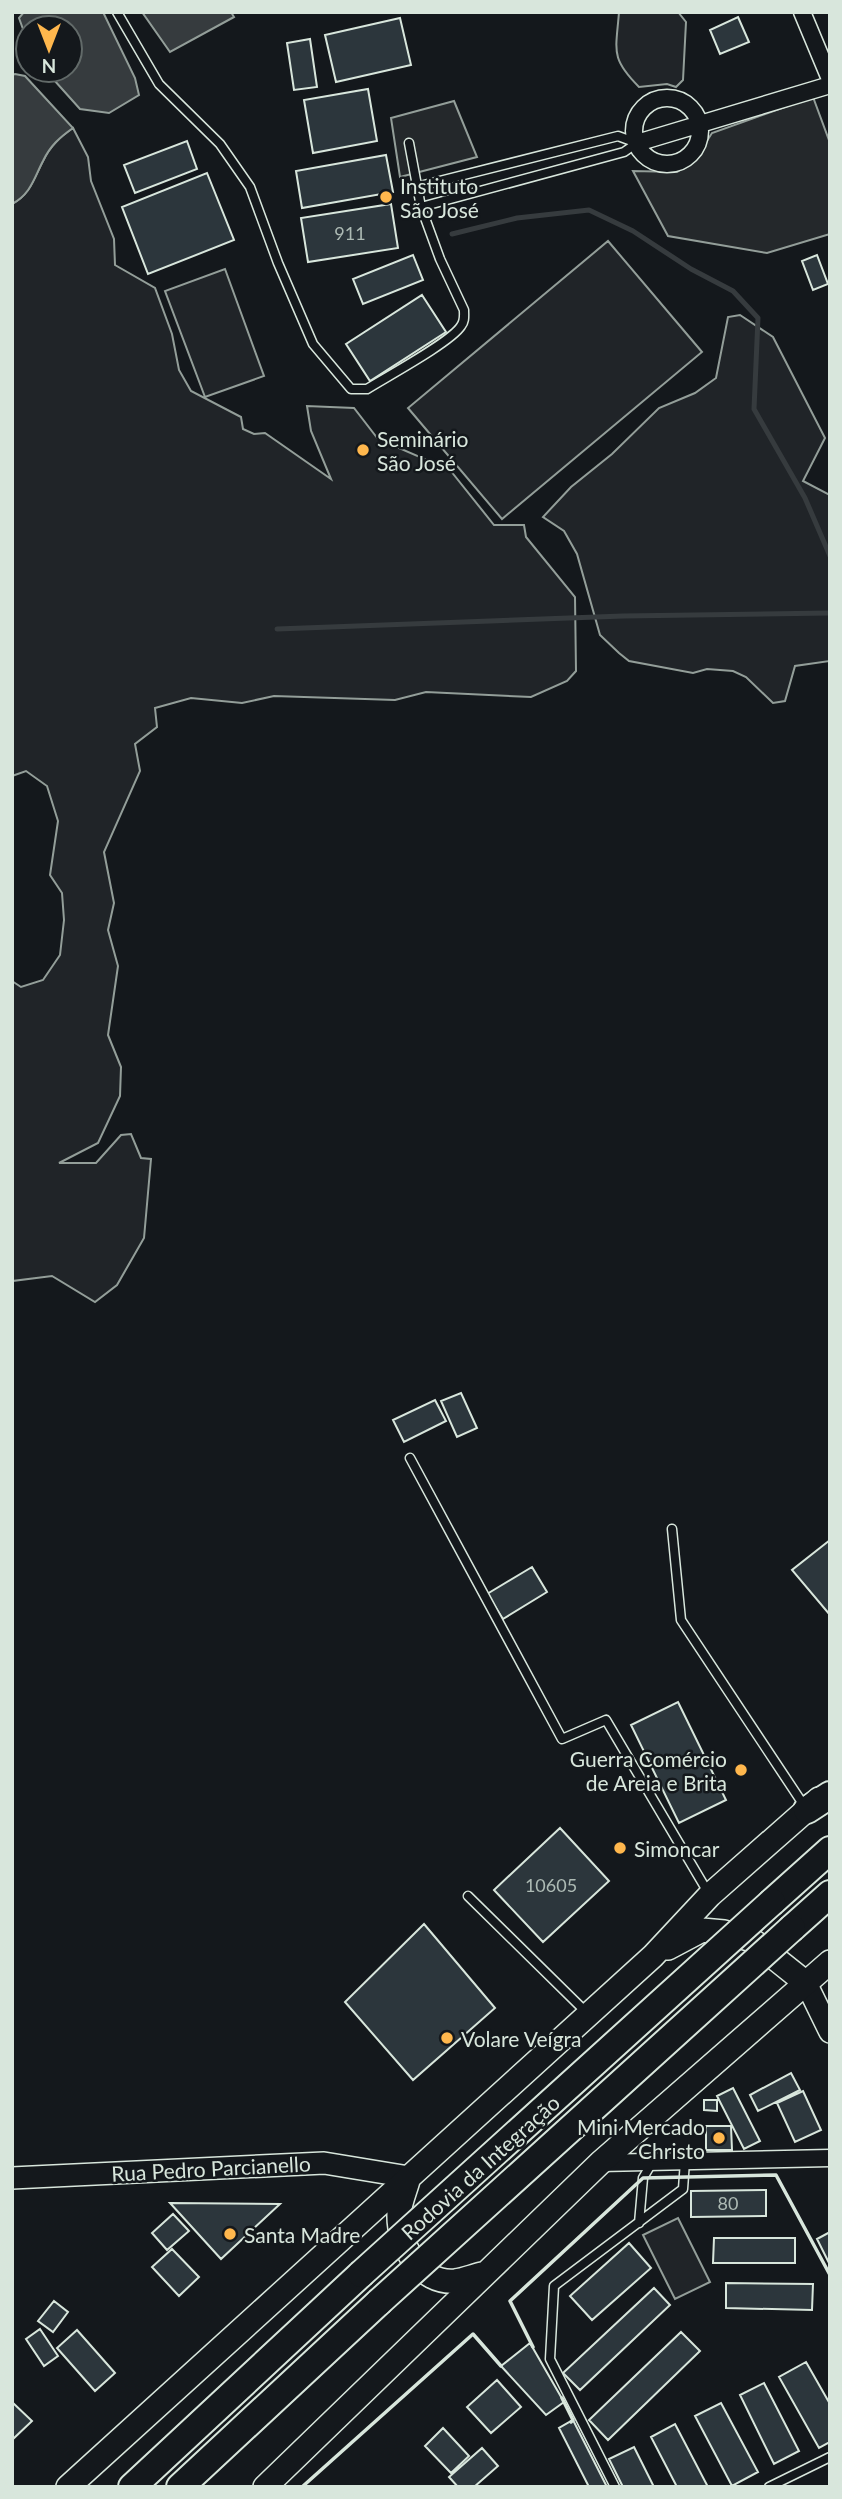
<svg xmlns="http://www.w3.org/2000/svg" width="842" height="2499" font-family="Lato,sans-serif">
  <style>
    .green { fill: #202428; stroke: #939e99; stroke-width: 2 }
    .parking { fill: #24282b; stroke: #939e99; stroke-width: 2 }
    .water { fill: #363b3e; stroke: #939e99; stroke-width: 2 }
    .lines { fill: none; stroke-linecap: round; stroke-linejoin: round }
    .stream { stroke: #363b3e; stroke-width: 5 }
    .building { fill: #2c363c; stroke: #d8e6dc; stroke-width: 2 }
    .service-casing { stroke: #d8e6dc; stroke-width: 11 }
    .minor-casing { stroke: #d8e6dc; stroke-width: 19 }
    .tertiary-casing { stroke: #d8e6dc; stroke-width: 24 }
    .secondary-casing { stroke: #d8e6dc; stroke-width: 26 }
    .trunk-casing { stroke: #d8e6dc; stroke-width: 30 }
    .service { stroke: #14181c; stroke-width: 8 }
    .minor { stroke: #14181c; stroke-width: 16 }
    .tertiary { stroke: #14181c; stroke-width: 21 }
    .secondary { stroke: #14181c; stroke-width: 23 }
    .trunk { stroke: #14181c; stroke-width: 26 }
    .trunk-bridge-casing { stroke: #d8e6dc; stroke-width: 30; stroke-linecap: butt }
    .trunk-bridge { stroke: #14181c; stroke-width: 26 }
    .wall { stroke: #d8e6dc; stroke-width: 3.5 }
    .poi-dot { fill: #ffb74d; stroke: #14181c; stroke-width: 2.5 }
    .labels { text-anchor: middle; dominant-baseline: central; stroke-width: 5; stroke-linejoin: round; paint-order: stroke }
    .number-label { font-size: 18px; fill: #adbab4 }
    .poi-label { font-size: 21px; fill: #d8e6dc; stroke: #14181c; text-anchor: start }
    .street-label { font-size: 21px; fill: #d8e6dc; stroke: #14181c }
  </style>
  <rect width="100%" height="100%" fill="#14181c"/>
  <path class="green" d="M 619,12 L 678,12 L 686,22 L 683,80 L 676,87 L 667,84 L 639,87 C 610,58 616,51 619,12 Z
    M 73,128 L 88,157 L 91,181 L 114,239 L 115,265 L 155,288 L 172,334 L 179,370 L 191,391 L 241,417 L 243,429 L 254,434 L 265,433 L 331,479 L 311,431 L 307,406 L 354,408 L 378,439 L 450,470 L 494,525 L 524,525 L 526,537 L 575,597 L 576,671 L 567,681 L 531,697 L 426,692 L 395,700 L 274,696 L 242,703 L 191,698 L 155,708 L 157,727 L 135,744 L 140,771 L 104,852 L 114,903 L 108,930 L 118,966 L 108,1035 L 121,1067 L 120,1096 L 98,1143 L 59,1163 L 96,1163 L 121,1135 L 131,1134 L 141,1158 L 151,1159 L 144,1238 L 117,1285 L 95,1302 L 52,1276 L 12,1281 L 12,981 L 21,987 L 43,980 L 60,955 L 64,920 L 62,893 L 50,875 L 58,821 L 47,786 L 26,771 L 12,776 L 12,204 C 31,194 34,178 43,161 C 50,146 60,137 73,128 Z
    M 608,241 L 702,352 L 502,519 L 408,408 Z
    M 225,269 L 264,376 L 205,397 L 165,291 Z
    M 740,315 L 773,337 L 825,438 L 803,481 L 830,495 L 830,661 L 795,666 L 785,701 L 773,703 L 746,677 L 733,671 L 707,669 L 693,673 L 629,661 L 619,653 L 600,635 L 577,554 L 564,531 L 543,517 L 571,487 L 612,454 L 659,408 L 695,393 L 716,378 L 728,317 Z
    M 678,2218 L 710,2282 L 675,2299 L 643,2235 Z"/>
  <path class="parking" d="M 813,97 L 830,143 L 830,234 L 767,253 L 668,236 L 633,171 L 677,172 L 694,161 L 712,133 Z
    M 454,101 L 477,157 L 400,177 L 391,118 Z"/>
  <path class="water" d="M 24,12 L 103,12 L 135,78 L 139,95 L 109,113 L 80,109 L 45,70 L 70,70 L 70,28 L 28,28 L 28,43 L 19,18 Z
    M 142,12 L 231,12 L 234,17 L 170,52 Z
    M 15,74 L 25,76 L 73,128 C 60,137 50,146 43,161 C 34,178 31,194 12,204 L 12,75 Z"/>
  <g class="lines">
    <path class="stream" d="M 452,234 L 517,218 L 589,210 L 633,231 L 691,269 L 733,291 L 758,318 L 754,409 L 805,498 L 830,556
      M 277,629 L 623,616 L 830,613"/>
  </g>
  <path class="building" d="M 738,17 L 749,42 L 720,54 L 710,30 Z
    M 400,18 L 411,65 L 336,82 L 325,35 Z
    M 310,39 L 317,87 L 294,90 L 287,43 Z
    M 368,89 L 377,141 L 313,153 L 304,100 Z
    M 187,141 L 197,169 L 135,193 L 124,165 Z
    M 386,155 L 393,192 L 302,208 L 296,171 Z
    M 207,173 L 234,240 L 148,274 L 122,207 Z
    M 391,204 L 398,248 L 308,262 L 301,218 Z
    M 413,255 L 423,280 L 363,304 L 353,279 Z
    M 817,255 L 828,284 L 813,290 L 802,261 Z
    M 422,295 L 446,332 L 370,381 L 346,344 Z
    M 461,1393 L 477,1428 L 457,1437 L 441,1401 Z
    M 435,1400 L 446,1421 L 404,1442 L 393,1420 Z
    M 830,1540 L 830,1615 L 792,1570 Z
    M 532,1567 L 547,1592 L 503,1619 L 487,1594 Z
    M 678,1702 L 726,1800 L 679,1823 L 631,1725 Z
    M 560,1828 L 609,1881 L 543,1942 L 494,1890 Z
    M 424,1924 L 495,2008 L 413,2080 L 345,2002 Z
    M 791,2073 L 800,2090 L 758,2111 L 750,2095 Z
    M 733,2088 L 760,2141 L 744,2149 L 717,2096 Z
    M 803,2091 L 821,2130 L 795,2142 L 777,2103 Z
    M 704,2100 L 717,2100 L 717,2111 L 704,2110 Z
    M 706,2126 L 731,2126 L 732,2150 L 706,2150 Z
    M 766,2190 L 766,2216 L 691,2217 L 691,2191 Z
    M 170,2203 L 280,2204 L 221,2259 Z
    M 173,2214 L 189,2231 L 167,2250 L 152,2233 Z
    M 830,2232 L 830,2265 L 817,2239 Z
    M 714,2238 L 795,2238 L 795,2263 L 713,2263 Z
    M 629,2243 L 651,2268 L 592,2320 L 570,2296 Z
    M 172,2249 L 199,2277 L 179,2296 L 152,2267 Z
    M 726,2283 L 813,2284 L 812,2310 L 726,2308 Z
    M 654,2288 L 670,2305 L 580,2390 L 563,2373 Z
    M 54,2301 L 68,2312 L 53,2332 L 38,2321 Z
    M 40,2329 L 58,2356 L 44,2366 L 26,2339 Z
    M 77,2330 L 115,2373 L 95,2391 L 57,2348 Z
    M 681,2332 L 700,2351 L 608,2440 L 589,2420 Z
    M 530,2343 L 564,2402 L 546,2415 L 501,2366 Z
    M 806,2362 L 830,2404 L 830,2442 L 819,2448 L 779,2377 Z
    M 497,2380 L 521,2407 L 491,2433 L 467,2407 Z
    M 764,2383 L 799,2451 L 774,2464 L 740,2395 Z
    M 12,2402 L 32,2421 L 13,2439 L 12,2438 Z
    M 721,2403 L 758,2472 L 732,2486 L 695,2416 Z
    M 573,2420 L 607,2487 L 589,2487 L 559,2428 Z
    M 675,2424 L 708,2487 L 677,2487 L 651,2437 Z
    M 443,2428 L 469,2456 L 451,2473 L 425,2446 Z
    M 634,2447 L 654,2487 L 623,2487 L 609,2459 Z
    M 482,2448 L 498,2466 L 474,2487 L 458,2487 L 449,2477 Z"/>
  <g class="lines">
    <g class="service-casing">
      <path id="service" d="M 117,12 L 159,84 L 220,144 L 250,187 L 278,263 L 313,344 L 351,389 L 367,389 C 386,377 451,342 461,326 C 465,321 464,316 464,310 L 440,259 L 421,207 L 409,143
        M 416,187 L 618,136 L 637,143
        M 421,207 L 624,152 L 637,143
        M 410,1458 L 562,1739 L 606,1720 L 709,1894
        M 672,1529 L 681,1620 L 805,1807
        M 468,1896 L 588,2014
        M 639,2223 L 643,2178 L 653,2161
        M 615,2487 L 550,2359 L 554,2286 L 683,2189 L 685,2161
        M 769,2487 L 830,2457"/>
    </g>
    <g class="minor-casing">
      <path id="minor" d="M 802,12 L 830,79
        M634 131a33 33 0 1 1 66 0a33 33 0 1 1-66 0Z
        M 637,143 L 830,85
        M 600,2163 L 830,2158"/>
    </g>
    <g class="tertiary-casing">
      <path id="tertiary" d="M 806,1983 L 830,2032
        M 12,2178 L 324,2163 L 409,2177"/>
    </g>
    <g class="secondary-casing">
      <path id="secondary" d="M 668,1948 L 702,1930 L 724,1932 L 752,1940 L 806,1983
        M 409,2177 C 406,2189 400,2202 399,2214 C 398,2245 420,2284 455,2281 C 464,2280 473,2276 482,2274
        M 68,2487 L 653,1956 L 710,1895 L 819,1799
        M 265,2487 L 600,2163 L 830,1962"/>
    </g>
    <g class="trunk-casing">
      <path id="trunk" d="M 807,1810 L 830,1795
        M 772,1902 L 830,1850
        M 792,1928 L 830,1894
        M 132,2487 L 361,2274
        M 180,2487 L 379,2302"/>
    </g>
    <use href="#service" class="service"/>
    <use href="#minor" class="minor"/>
    <use href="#tertiary" class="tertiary"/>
    <use href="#secondary" class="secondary"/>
    <use href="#trunk" class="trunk"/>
    <g class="trunk-bridge-casing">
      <path id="trunk-bridge" d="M 361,2274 L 772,1902
        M 379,2302 L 792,1928"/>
    </g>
    <use href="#trunk-bridge" class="trunk-bridge"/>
    <path class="wall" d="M 533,2347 L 510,2301 L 643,2178 L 776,2175 L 830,2275
      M 562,2398 L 573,2420 L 571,2422
      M 302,2487 L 473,2334 L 501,2366"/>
  </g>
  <g class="poi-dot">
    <circle cx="386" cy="197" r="7"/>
    <circle cx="363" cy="450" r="7"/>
    <circle cx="741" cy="1770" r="7"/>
    <circle cx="620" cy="1848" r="7"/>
    <circle cx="447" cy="2038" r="7"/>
    <circle cx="719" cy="2138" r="7"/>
    <circle cx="230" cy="2234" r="7"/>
  </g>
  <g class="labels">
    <g class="number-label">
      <text x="350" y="233">911</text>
      <text x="551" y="1885">10605</text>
      <text x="728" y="2203">80</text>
    </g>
    <g class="poi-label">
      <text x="400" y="185">Instituto<tspan x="400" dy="24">São José</tspan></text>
      <text x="377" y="438">Seminário<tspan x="377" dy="24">São José</tspan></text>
      <text x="727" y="1758" text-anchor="end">Guerra Comércio<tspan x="727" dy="24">de Areia e Brita</tspan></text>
      <text x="634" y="1848">Simoncar</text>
      <text x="461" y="2038">Volare Veígra</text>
      <text x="705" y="2126" text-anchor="end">Mini Mercado<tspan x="705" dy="24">Christo</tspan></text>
      <text x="244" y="2234">Santa Madre</text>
    </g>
    <g class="street-label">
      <text transform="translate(480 2167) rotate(-42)">Rodovia da Integração</text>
      <text transform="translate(211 2168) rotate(-3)">Rua Pedro Parcianello</text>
    </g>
  </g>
  <rect width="842" height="2499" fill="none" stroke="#d8e6dc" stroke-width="28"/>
  <g transform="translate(49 49) rotate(180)"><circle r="33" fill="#14181c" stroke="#626a69" stroke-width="2"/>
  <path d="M0-5L12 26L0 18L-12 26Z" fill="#ffb74d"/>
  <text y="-10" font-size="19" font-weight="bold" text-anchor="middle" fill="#d8e6dc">N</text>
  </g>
</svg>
